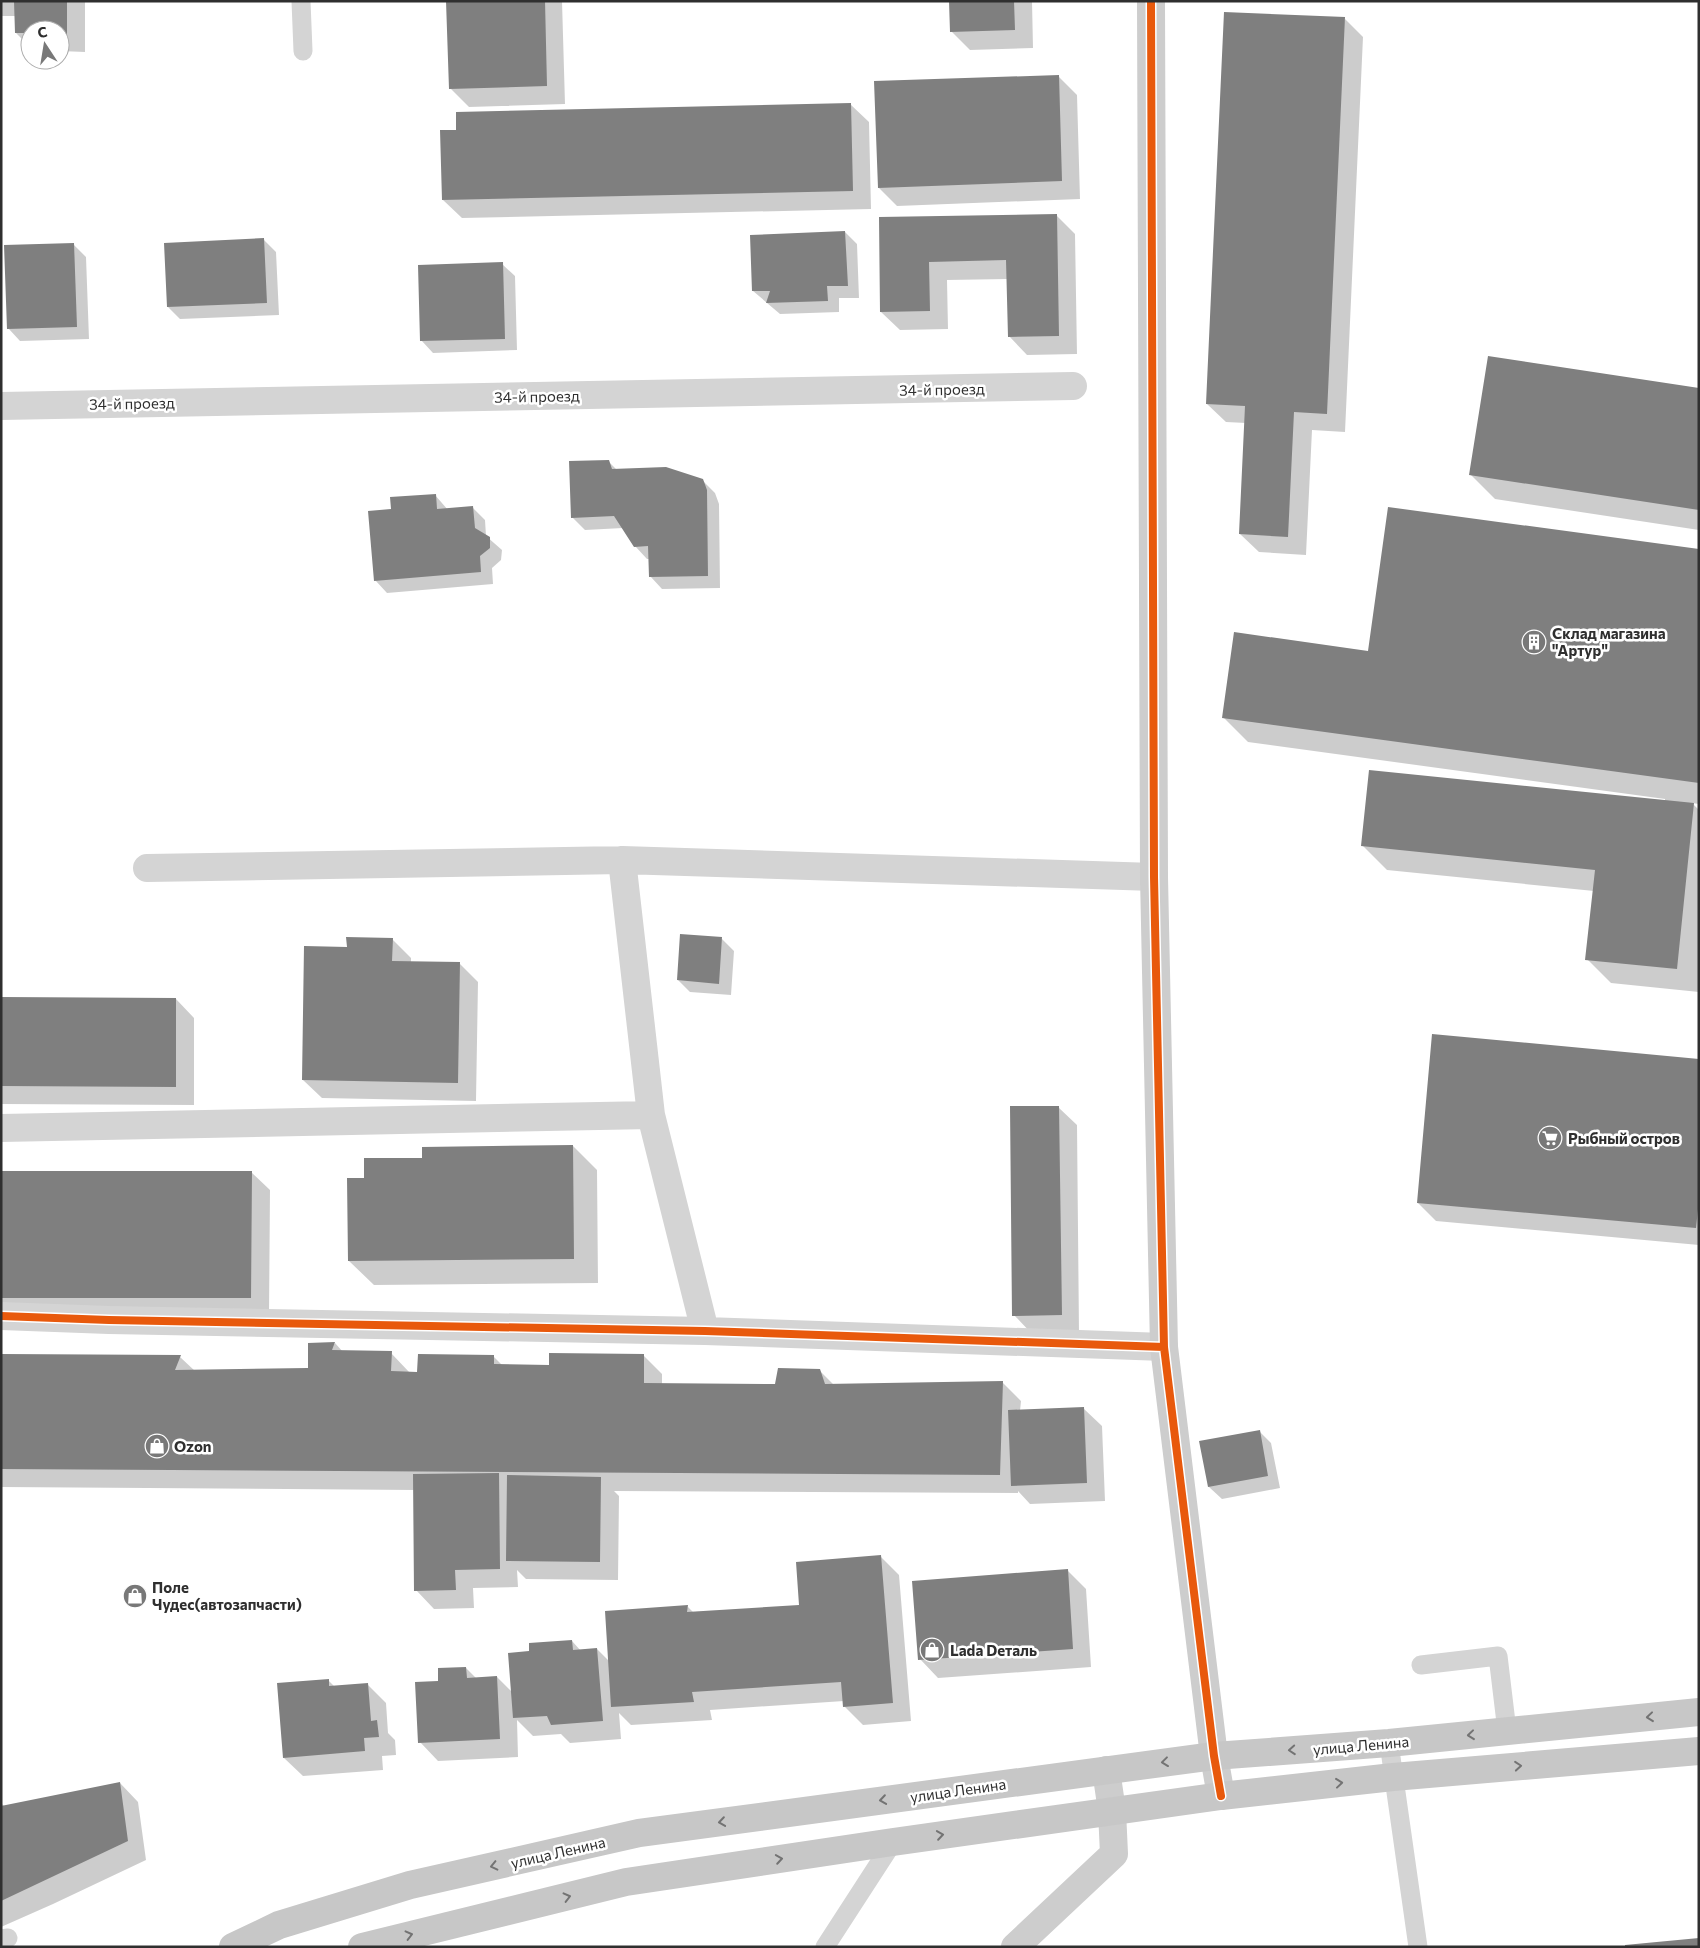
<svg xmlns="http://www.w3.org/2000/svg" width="1700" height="1948" font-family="Commissioner,sans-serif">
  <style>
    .shadow { fill: #0003 }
    .building { fill: #7f7f7f }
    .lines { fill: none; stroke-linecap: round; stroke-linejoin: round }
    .lane { stroke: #d4d4d4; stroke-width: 19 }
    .street { stroke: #d4d4d4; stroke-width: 28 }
    .secondary { stroke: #cdcdcd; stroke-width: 28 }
    .primary { stroke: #c7c7c7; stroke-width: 28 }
    .cycleway-casing { stroke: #fff; stroke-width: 11 }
    .cycleway { stroke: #e8590c; stroke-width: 8 }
    .oneway { stroke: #737373 }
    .labels { text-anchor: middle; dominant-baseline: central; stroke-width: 5; stroke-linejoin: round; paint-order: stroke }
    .street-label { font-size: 15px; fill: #2f2f2f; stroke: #fff }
    .poi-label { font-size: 15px; font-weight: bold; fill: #2f2f2f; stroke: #fff; text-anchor: start }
  </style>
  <rect width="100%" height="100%" fill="#fff"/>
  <path class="shadow" d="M 1,1 L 85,1 L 85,52 L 60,51 L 60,30 L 30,30 L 30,47 L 16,33 L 16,16 L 1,16 Z
    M 448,1 L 562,1 L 565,104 L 469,107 L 450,88 Z
    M 950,1 L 1032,1 L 1033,48 L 970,50 L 951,31 Z
    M 1345,19 L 1363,37 L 1345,432 L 1312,430 L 1306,555 L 1259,552 L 1240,534 L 1246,423 L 1226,422 L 1207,404 Z
    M 1058,76 L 1077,95 L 1080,199 L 897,206 L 879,188 Z
    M 850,104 L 869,122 L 871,209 L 462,218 L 443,200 Z
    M 1056,215 L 1075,234 L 1077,354 L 1027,355 L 1009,336 L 1008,279 L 947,280 L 948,329 L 900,330 L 881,312 L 880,218 Z
    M 845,232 L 857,244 L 859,298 L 839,298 L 839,312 L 780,314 L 753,291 Z
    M 264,240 L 276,252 L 279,315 L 180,319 L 168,307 Z
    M 74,245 L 86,257 L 89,339 L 20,341 L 8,328 Z
    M 502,264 L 515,276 L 517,350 L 433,353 L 421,340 Z
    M 1699,389 L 1699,530 L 1495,499 L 1471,475 Z
    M 608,461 L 617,470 L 702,480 L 715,493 L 719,504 L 720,588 L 662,589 L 650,576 L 650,559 L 647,559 L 635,546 L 623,528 L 585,530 L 572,517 Z
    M 435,495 L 448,510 L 473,508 L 485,520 L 486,536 L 502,550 L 501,560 L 492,568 L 493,584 L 387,593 L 375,580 L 392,511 Z
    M 1699,550 L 1699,804 L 1692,803 L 1699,810 L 1699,992 L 1611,983 L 1587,959 L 1594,891 L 1387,870 L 1363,846 L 1665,801 L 1665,799 L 1248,742 L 1223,717 L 1369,652 Z
    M 682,935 L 722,939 L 734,951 L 731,995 L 690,992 L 678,980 Z
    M 392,939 L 411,958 L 411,962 L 459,963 L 478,982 L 476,1101 L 322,1098 L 303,1080 L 348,948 Z
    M 1,999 L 176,999 L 194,1018 L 194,1105 L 1,1104 Z
    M 1699,1060 L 1699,1245 L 1436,1221 L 1418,1203 Z
    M 1058,1107 L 1077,1125 L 1079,1333 L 1032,1334 L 1014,1315 Z
    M 573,1146 L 597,1170 L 598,1283 L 374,1285 L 349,1261 L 365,1179 L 423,1159 Z
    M 1,1172 L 251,1172 L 270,1190 L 269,1316 L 1,1316 Z
    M 335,1343 L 343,1352 L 391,1353 L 410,1373 L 418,1373 L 494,1357 L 502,1365 L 550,1366 L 643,1355 L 662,1374 L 662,1384 L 776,1385 L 819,1370 L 834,1385 L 1002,1382 L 1021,1401 L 1020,1411 L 1083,1408 L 1102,1426 L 1105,1501 L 1030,1504 L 1018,1491 L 1018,1493 L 614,1491 L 619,1496 L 618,1580 L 526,1579 L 517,1570 L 518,1587 L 473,1588 L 474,1608 L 434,1609 L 416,1590 L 414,1490 L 1,1487 L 1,1355 L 180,1357 L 195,1371 L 309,1369 Z
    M 1259,1431 L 1271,1443 L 1280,1488 L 1222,1499 L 1209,1487 L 1201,1442 Z
    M 880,1556 L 899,1575 L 911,1721 L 863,1725 L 844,1706 L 844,1701 L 710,1710 L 712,1720 L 631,1725 L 619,1713 L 621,1739 L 570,1743 L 561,1734 L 533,1736 L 517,1720 L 518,1757 L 438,1761 L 420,1742 L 440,1682 L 466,1668 L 476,1678 L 497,1677 L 512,1692 L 530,1652 L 572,1641 L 581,1651 L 597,1649 L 610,1662 L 688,1607 L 694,1613 L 800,1606 Z
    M 1067,1570 L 1086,1589 L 1091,1667 L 938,1678 L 920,1659 Z
    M 328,1680 L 335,1687 L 367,1684 L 386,1703 L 388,1733 L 395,1740 L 396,1755 L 382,1756 L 383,1770 L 303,1776 L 284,1758 Z
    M 120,1783 L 138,1802 L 146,1860 L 53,1904 L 1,1927 L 1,1803 L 5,1807 Z"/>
  <path class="building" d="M 14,1 L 67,1 L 67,34 L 60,34 L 60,30 L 30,30 L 30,33 L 15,33 Z
    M 446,1 L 545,1 L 547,86 L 449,89 Z
    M 949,1 L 1014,1 L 1015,30 L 950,32 Z
    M 1224,12 L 1345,17 L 1327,414 L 1294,412 L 1288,537 L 1239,534 L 1245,406 L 1206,404 Z
    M 1059,75 L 1062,181 L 878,188 L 874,81 Z
    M 851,103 L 853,191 L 442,200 L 440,130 L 456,130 L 456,112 Z
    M 1057,214 L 1059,336 L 1008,337 L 1006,260 L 929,262 L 930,311 L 880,312 L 879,217 Z
    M 845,231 L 848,286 L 827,286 L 828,301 L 766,303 L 770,291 L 752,291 L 750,235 Z
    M 264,238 L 267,303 L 167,307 L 164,243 Z
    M 74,243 L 77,327 L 7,329 L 4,245 Z
    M 503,262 L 505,339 L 420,341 L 418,265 Z
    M 1488,356 L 1699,388 L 1699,510 L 1469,475 Z
    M 609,460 L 612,469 L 666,467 L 703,479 L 707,490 L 708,576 L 649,577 L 648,546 L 634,547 L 614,516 L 571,518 L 569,461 Z
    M 436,494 L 437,509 L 473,506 L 475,528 L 490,537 L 490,548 L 480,556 L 481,572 L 374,581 L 368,511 L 391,509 L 390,497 Z
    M 1388,507 L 1699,549 L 1699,783 L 1222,718 L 1234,632 L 1368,651 Z
    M 1369,770 L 1694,803 L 1677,969 L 1585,960 L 1595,870 L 1361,846 Z
    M 680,934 L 722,937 L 719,984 L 677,980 Z
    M 346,937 L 393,938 L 392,961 L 460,962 L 458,1083 L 302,1080 L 304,946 L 347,947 Z
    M 1,997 L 176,998 L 176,1087 L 1,1086 Z
    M 1432,1034 L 1699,1059 L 1699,1200 L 1696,1228 L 1417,1203 Z
    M 1010,1106 L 1059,1106 L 1062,1315 L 1012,1316 Z
    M 573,1145 L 574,1259 L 348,1261 L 347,1178 L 364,1178 L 364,1158 L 422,1158 L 422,1147 Z
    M 1,1171 L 252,1171 L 251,1298 L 1,1298 Z
    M 335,1342 L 332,1350 L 392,1351 L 391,1371 L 417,1372 L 418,1354 L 494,1355 L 494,1364 L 549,1365 L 549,1353 L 644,1354 L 644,1383 L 775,1384 L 778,1368 L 820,1369 L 825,1384 L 1003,1381 L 1000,1475 L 1,1469 L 1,1354 L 181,1355 L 175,1370 L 308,1368 L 308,1343 Z
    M 1084,1407 L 1087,1483 L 1011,1486 L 1008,1410 Z
    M 1260,1430 L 1268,1476 L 1208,1487 L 1199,1441 Z
    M 499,1473 L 500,1569 L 455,1570 L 456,1590 L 414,1591 L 413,1474 Z
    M 507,1475 L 601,1477 L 600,1562 L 506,1561 Z
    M 881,1555 L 893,1703 L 843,1707 L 841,1682 L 692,1692 L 694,1702 L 611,1707 L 605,1611 L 688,1605 L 687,1612 L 799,1605 L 796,1562 Z
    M 1068,1569 L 1073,1649 L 918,1660 L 912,1581 Z
    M 572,1640 L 573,1650 L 597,1648 L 603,1721 L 551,1725 L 547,1716 L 513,1718 L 508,1653 L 529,1651 L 529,1643 Z
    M 466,1667 L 467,1678 L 497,1676 L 500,1739 L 418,1743 L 415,1682 L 438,1681 L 438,1668 Z
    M 329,1679 L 329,1686 L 368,1683 L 371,1721 L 377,1720 L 379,1737 L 364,1738 L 365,1751 L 283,1758 L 277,1683 Z
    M 120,1782 L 128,1841 L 1,1901 L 1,1806 Z
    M 1699,1938 L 1699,1947 L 1625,1947 L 1625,1945 Z"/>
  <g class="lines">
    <path class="lane" d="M 301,1 L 303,51
      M 1421,1665 L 1498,1656 L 1507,1731
      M 1389,1743 L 1418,1947
      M 1,1939 L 8,1938
      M 825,1947 L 893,1842"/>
    <path class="street" d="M 1,406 L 1073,386
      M 622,860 L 651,1115 L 705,1331
      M 147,868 L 622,860 L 1154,877
      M 1,1128 L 651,1115
      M 1,1316 L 109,1320 L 705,1331 L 1164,1347"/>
    <path class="secondary" d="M 1151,1 L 1154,877 L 1164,1347 L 1214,1756 L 1221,1796
      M 1015,1947 L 1114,1854 L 1112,1811 L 1106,1770"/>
    <path class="primary" d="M 233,1947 L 279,1925 L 410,1885 L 639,1833 L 1214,1756 L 1389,1743 L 1699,1712
      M 362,1947 L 626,1882 L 893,1842 L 1221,1796 L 1393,1777 L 1699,1751"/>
    <g class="cycleway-casing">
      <path id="cycleway" d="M 1151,1 L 1154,877 L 1164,1347 L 1214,1756 L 1221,1796
        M 1,1316 L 109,1320 L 705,1331 L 1164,1347"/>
    </g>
    <use href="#cycleway" class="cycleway"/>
  </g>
  <defs><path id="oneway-chevron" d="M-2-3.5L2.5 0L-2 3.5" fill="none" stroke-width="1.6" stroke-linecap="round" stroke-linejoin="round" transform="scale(1.25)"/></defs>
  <g class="oneway">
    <use href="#oneway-chevron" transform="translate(1650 1717) rotate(174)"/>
    <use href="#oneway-chevron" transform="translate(1471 1735) rotate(174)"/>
    <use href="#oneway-chevron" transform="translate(1292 1750) rotate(176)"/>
    <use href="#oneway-chevron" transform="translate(1165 1762) rotate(173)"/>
    <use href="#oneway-chevron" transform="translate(1518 1766) rotate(-5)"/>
    <use href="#oneway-chevron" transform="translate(1339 1783) rotate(-6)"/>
    <use href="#oneway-chevron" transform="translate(883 1800) rotate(172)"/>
    <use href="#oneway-chevron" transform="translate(722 1822) rotate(172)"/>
    <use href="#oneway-chevron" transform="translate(940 1835) rotate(-8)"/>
    <use href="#oneway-chevron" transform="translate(779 1859) rotate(-9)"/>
    <use href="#oneway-chevron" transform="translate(494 1866) rotate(167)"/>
    <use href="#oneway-chevron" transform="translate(567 1897) rotate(-14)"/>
    <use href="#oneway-chevron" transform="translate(409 1935) rotate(-14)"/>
  </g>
  <defs>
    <g id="building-disc" transform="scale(1.25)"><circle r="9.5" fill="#787878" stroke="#fff"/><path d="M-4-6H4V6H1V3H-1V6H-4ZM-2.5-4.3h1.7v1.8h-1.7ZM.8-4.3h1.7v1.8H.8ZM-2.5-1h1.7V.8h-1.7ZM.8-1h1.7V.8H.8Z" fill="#fff"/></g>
    <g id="supermarket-disc" transform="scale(1.25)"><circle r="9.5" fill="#787878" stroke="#fff"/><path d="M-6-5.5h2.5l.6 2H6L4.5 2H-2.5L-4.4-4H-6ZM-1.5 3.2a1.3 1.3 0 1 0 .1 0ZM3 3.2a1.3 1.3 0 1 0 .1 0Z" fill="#fff"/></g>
    <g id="shop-disc" transform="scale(1.25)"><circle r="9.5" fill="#787878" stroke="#fff"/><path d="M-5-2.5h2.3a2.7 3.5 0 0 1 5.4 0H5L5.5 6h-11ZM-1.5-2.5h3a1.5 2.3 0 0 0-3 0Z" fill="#fff"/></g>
  </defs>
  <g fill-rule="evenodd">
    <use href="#building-disc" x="1534" y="642"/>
    <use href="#supermarket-disc" x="1550" y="1138"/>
    <use href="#shop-disc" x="157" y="1446"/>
    <use href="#shop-disc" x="135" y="1596"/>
    <use href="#shop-disc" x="932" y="1650"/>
  </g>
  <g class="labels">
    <g class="street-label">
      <text transform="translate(942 389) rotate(-1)">34-й проезд</text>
      <text transform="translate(537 396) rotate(-1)">34-й проезд</text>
      <text transform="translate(132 403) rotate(-1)">34-й проезд</text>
      <text transform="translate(1361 1745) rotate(-5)">улица Ленина</text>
      <text transform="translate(958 1790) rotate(-8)">улица Ленина</text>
      <text transform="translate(558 1852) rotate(-13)">улица Ленина</text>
    </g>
    <g class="poi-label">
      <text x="1552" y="633">Склад магазина<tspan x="1552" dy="17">"Артур"</tspan></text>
      <text x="1568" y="1138">Рыбный остров</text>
      <text x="174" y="1446">Ozon</text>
      <text x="152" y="1587">Поле<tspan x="152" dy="17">Чудес(автозапчасти)</tspan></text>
      <text x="950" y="1650">Lada Dеталь</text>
    </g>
  </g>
  <rect width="1700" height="1948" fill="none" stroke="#2f2f2f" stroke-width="5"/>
  <g transform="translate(45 45) rotate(348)"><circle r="24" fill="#ffffff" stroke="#acacac"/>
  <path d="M0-4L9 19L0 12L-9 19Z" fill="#787878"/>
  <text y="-8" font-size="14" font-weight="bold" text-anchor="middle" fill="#2f2f2f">С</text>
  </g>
</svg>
